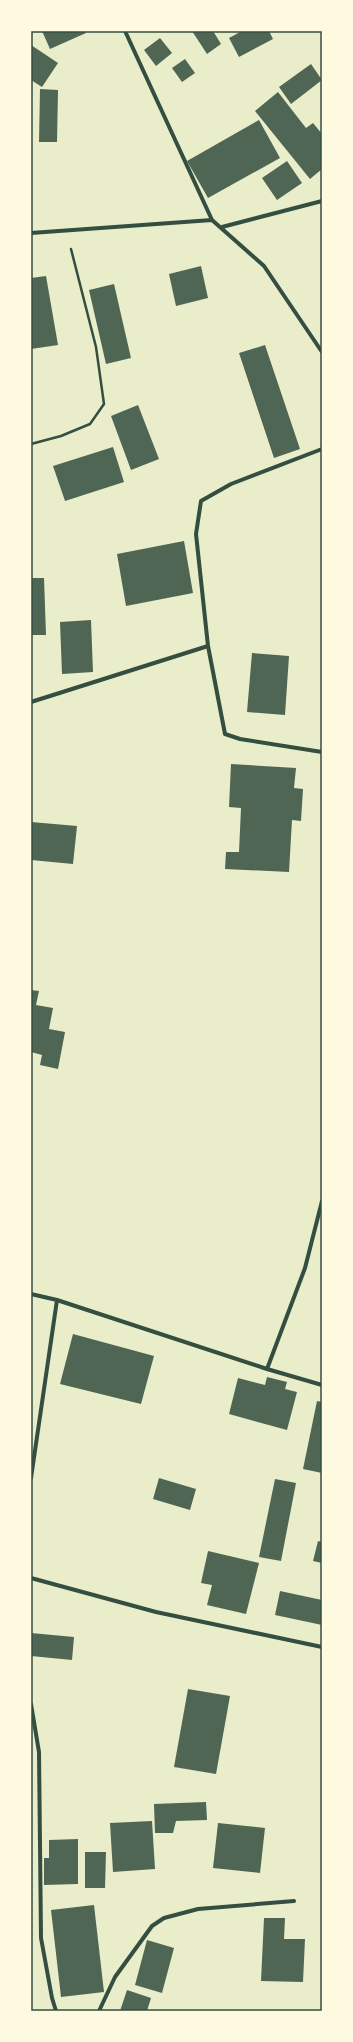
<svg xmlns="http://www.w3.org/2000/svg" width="353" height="2042" font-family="Jost,sans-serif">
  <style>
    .building { fill: #4f6655 }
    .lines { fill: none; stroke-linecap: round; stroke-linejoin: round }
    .path { stroke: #344e41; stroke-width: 2.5 }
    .minor { stroke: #344e41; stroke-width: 4 }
    .neatline { fill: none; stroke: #344e41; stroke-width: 1.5 }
  </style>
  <rect width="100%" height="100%" fill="#e9edc9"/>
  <path class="building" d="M 42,31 L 85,31 L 86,33 L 50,49 Z
    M 192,31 L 213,31 L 221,44 L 207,54 Z
    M 242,31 L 269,31 L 273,39 L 239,57 L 229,38 Z
    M 160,38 L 172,53 L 156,66 L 144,50 Z
    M 31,45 L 58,63 L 42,87 L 31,80 Z
    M 185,59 L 195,73 L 182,82 L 172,68 Z
    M 311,64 L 322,80 L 291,104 L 279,87 Z
    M 40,89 L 58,90 L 57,142 L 39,142 Z
    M 278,92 L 306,128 L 313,123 L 322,134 L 322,169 L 310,179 L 255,111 Z
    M 259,120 L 280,158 L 208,198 L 187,161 Z
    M 287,161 L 302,183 L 277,200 L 262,178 Z
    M 201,266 L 208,298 L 176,306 L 169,274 Z
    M 46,276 L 58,345 L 31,349 L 31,278 Z
    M 114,284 L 131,358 L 106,364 L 89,290 Z
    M 265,345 L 300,449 L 274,458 L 239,353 Z
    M 138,405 L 159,459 L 131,470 L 111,416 Z
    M 113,447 L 124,482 L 65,501 L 53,466 Z
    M 184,541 L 193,593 L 126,606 L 117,554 Z
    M 31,578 L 44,578 L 46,635 L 31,635 Z
    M 91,620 L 93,672 L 62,674 L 60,622 Z
    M 252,653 L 289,656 L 285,715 L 247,712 Z
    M 231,764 L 296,768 L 294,788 L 303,789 L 301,821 L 292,820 L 289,872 L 225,869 L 226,852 L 239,852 L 241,808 L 229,807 Z
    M 31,822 L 77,826 L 73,864 L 31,860 Z
    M 31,990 L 39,991 L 36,1005 L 53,1008 L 49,1029 L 65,1032 L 58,1069 L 40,1065 L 42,1055 L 31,1052 Z
    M 73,1334 L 154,1356 L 141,1404 L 60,1384 Z
    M 267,1377 L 287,1382 L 285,1389 L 297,1392 L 287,1430 L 229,1414 L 238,1378 L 265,1385 Z
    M 317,1401 L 322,1402 L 322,1473 L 303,1469 Z
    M 159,1478 L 196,1489 L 190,1510 L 153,1499 Z
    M 275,1479 L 296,1483 L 281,1561 L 259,1557 Z
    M 318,1541 L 322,1542 L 322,1563 L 313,1561 Z
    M 208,1551 L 259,1563 L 246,1614 L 207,1605 L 212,1585 L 201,1583 Z
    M 280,1591 L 322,1600 L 322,1625 L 275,1615 Z
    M 31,1633 L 74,1637 L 72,1660 L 31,1656 Z
    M 188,1689 L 230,1696 L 216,1774 L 174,1767 Z
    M 206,1802 L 207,1820 L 176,1821 L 173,1833 L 155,1833 L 154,1804 Z
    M 152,1821 L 155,1869 L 113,1872 L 110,1823 Z
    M 218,1823 L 265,1828 L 260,1873 L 213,1868 Z
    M 78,1839 L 78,1884 L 44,1885 L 44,1858 L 49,1858 L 49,1840 Z
    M 85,1852 L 106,1852 L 105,1888 L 85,1888 Z
    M 94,1905 L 104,1992 L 61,1997 L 51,1910 Z
    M 264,1918 L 285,1918 L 284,1939 L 305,1939 L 303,1982 L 261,1981 Z
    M 147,1940 L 174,1948 L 162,1993 L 135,1985 Z
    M 127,1990 L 151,1998 L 147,2011 L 120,2011 Z"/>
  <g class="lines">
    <path class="path" d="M 31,444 L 61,436 L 90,424 L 104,404 L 96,347 L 71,249"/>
    <path class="minor" d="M 125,31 L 212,220 L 264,266 L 322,352
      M 222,227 L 322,201
      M 31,233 L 212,220
      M 208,646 L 225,734 L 240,739 L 322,752
      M 31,702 L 208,646 L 196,534 L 201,501 L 231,484 L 322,449
      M 31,1294 L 57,1300 L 267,1369 L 322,1385
      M 267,1369 L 305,1268 L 322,1201
      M 31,1478 L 57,1300
      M 31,1578 L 156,1612 L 322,1647
      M 31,1704 L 39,1752 L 41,1938 L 52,1998 L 56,2011
      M 99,2011 L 115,1977 L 152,1926 L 164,1918 L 198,1909 L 294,1901"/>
  </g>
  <rect width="353" height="2042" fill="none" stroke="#fefae0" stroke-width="64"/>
  <rect x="32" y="32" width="289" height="1978" class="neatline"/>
</svg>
